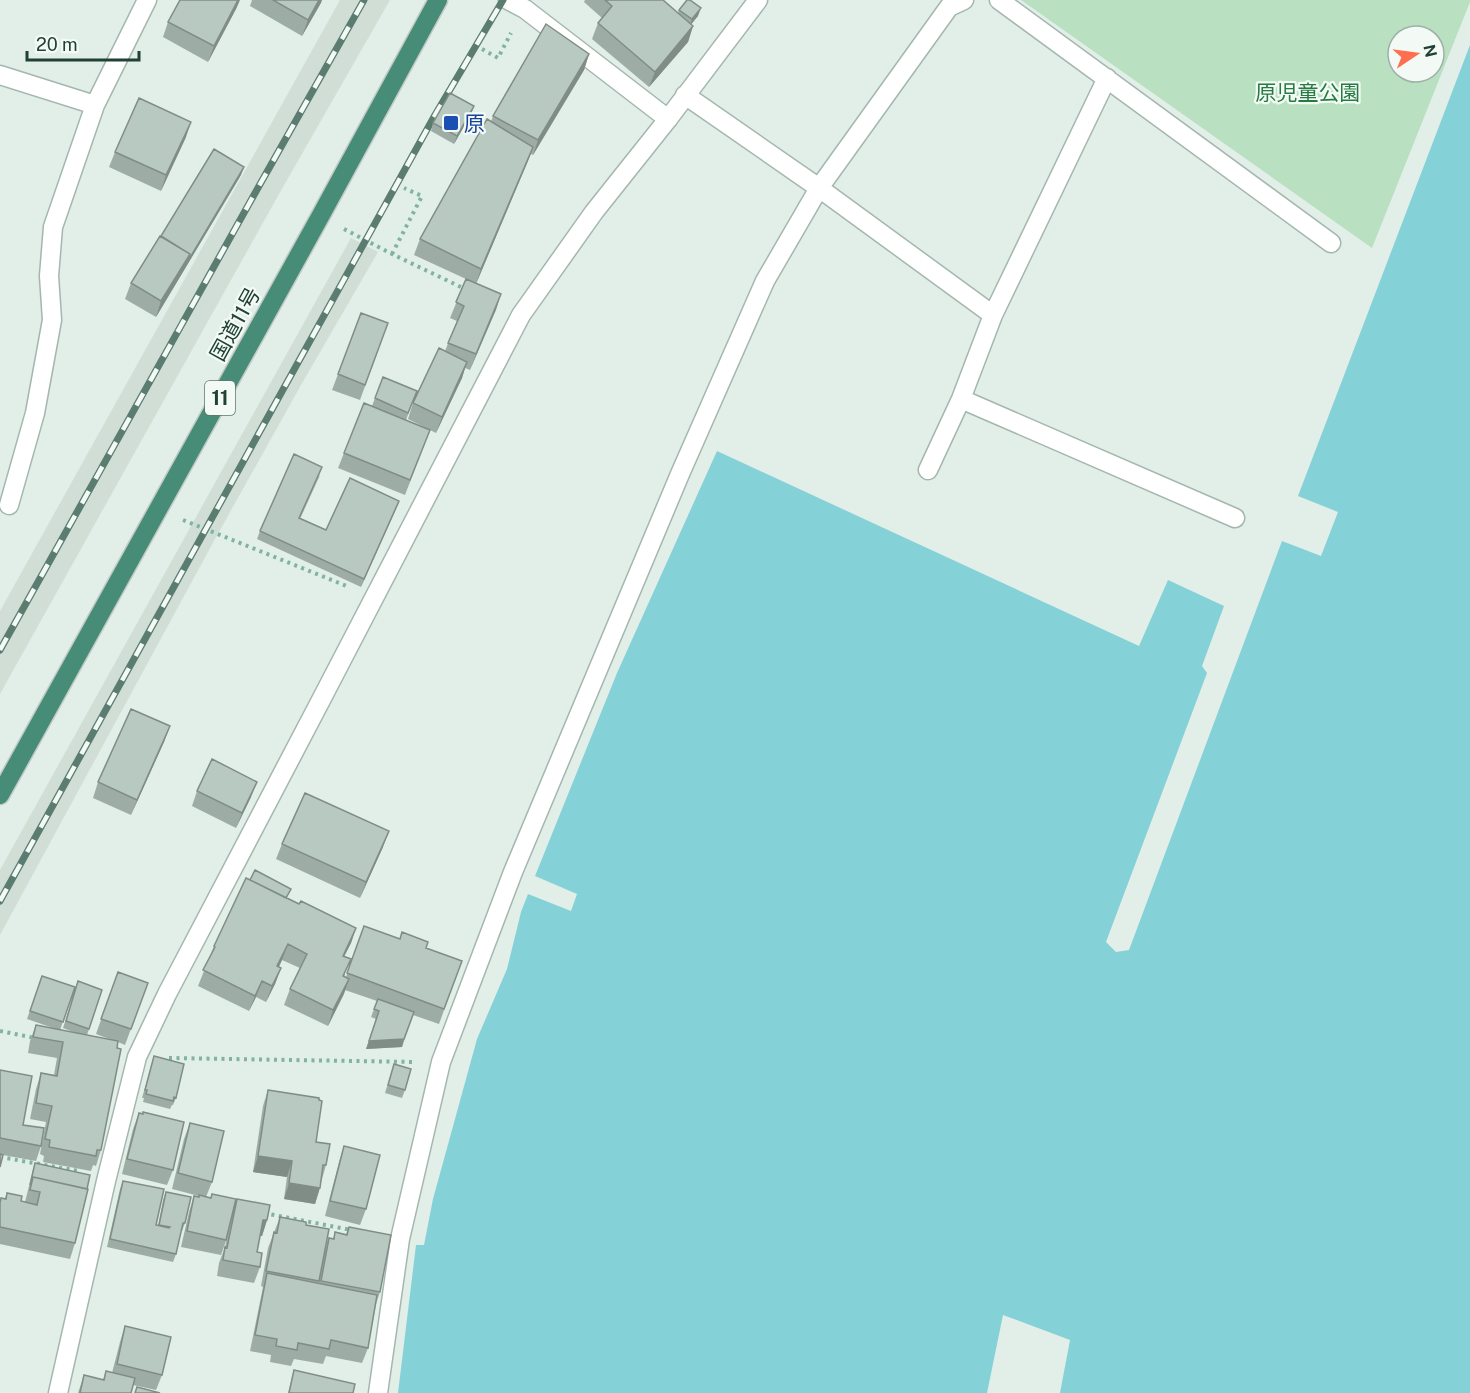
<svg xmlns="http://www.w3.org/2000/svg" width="1470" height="1393" font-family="'Public Sans','Noto Sans JP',sans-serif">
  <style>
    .built { fill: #d0ded6 }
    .green { fill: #b9e1c1; fill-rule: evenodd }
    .water { fill: #85d1d8 }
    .pier { fill: #e2eee8 }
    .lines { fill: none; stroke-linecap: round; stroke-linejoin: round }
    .service-casing { stroke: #a4b7af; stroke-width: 21 }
    .minor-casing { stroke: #a4b7af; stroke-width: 21 }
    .trunk-casing { stroke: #c1cac6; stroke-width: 21 }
    .path { stroke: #80b4a0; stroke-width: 4; stroke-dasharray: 3 4.5; stroke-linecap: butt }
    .service { stroke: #fff; stroke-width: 18 }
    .minor { stroke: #fff; stroke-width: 18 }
    .trunk { stroke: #468c76; stroke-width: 18 }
    .rail-casing { stroke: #5b7c71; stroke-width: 7 }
    .rail { stroke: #f3faf6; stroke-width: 4.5; stroke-dasharray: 14; stroke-linecap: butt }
    .wall { fill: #9dada5 }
    .shaded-wall { fill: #808d86 }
    .building { fill: #b7c9c0; stroke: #808d86; stroke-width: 1.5 }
    .transit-dot { fill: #1a4fb4; stroke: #f3faf6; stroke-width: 2 }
    .labels { text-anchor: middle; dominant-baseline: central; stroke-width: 4.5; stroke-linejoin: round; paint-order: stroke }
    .shield { fill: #f3faf6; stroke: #5f786f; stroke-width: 1.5 }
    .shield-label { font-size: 20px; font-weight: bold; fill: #204135 }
    .park-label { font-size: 21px; fill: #267b41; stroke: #f3faf6 }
    .transit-label { font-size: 21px; fill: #164399; stroke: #f3faf6; text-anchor: start }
    .street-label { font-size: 21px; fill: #204135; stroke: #f3faf6 }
  </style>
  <rect width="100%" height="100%" fill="#e2eee8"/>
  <path class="built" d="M 340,0 L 390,0 L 279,194 L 0,694 L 0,611 Z
    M 351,238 L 378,252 L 301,385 L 215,539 L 0,935 L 0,870 Z"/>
  <path class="green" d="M 1021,0 L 1470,0 L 1470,2 L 1372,248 ZM 1398,36 L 1434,36 L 1434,72 L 1398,72 Z"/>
  <path class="water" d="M 1470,45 L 1470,1393 L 398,1393 L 416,1245 L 424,1245 L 433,1199 L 477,1039 L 507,969 L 521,912 L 528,894 L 571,911 L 577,894 L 535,876 L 617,673 L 717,451 L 1139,646 L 1168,580 L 1224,606 L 1202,666 L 1207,673 L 1106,942 L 1116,952 L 1129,950 L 1282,541 L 1321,556 L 1338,512 L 1298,496 Z"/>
  <path class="pier" d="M 1003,1315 L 1070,1340 L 1060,1393 L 987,1393 Z"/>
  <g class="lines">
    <g class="service-casing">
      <path id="service" d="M 508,0 L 525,9 L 668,119
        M 0,75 L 95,105
        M 9,505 L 35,413 L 52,320 L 49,276 L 53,227 L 95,105 L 147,0"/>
    </g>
    <g class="minor-casing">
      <path id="minor" d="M 999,0 L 1331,243
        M 685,95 L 819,188 L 993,315
        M 961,399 L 1235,518
        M 928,470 L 961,399 L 993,315 L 1107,78
        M 58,1393 L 106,1181 L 137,1057 L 167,994 L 321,700 L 521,315 L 594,212 L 668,119 L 758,0
        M 378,1393 L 400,1239 L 441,1062 L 513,872 L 680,474 L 765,281 L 819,188 L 949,7 L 964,0"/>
    </g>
    <g class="trunk-casing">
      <path id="trunk" d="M 0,795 L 321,215 L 438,0"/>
    </g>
    <path class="path" d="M 482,49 L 498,58 L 511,33
      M 344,229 L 392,254 L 467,290
      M 392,254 L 422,196 L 404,188
      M 183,520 L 349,587
      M 0,1031 L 35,1038
      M 169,1058 L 414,1062
      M 0,1157 L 79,1171
      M 264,1213 L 351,1230"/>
    <use href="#service" class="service"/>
    <use href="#minor" class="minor"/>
    <use href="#trunk" class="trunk"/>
    <g class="rail-casing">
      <path id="rail" d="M 0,650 L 259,186 L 364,0
        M 0,901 L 435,115 L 503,0"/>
    </g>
    <use href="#rail" class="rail"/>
  </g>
  <path class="wall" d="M 252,0 L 322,0 L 302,36 L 250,6 Z
    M 585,0 L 663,0 L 678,13 L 679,10 L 698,16 L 691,24 L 693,26 L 688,42 L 649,87 L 592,39 L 598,23 L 602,18 L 584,2 Z
    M 237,7 L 208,62 L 163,37 L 168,22 Z
    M 589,54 L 584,70 L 533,155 L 531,154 L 476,284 L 501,294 L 470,370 L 465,368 L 462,378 L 436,433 L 408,419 L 413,403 L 445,351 L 457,321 L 450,318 L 466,279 L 414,255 L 420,239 L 491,122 L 493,116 Z
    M 474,106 L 471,114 L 454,144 L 431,131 L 433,123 Z
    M 186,137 L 161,191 L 109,167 L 115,152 Z
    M 241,175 L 156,317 L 125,299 L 131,283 L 161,236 Z
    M 361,313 L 388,323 L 360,400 L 332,390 Z
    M 383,377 L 417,391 L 406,420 L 430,430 L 405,495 L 338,468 L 344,453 L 372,406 Z
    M 320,475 L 300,519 L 326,530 L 399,501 L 361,587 L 257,539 L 260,531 Z
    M 170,726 L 164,742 L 131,815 L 93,798 L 98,782 Z
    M 197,791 L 251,797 L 236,828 L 192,806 Z
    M 282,844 L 383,847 L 360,898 L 276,859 Z
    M 287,898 L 356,928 L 351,943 L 344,956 L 345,976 L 346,977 L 364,926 L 462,961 L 439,1024 L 413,1015 L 402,1047 L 366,1049 L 376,1019 L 371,1017 L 377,1001 L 345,990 L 328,1026 L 284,1005 L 290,989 L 300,968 L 282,960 L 279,967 L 281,968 L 275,984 L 266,1002 L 256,997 L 249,1011 L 198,986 L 214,946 Z
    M 118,972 L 148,983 L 125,1045 L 118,1042 L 101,1150 L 96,1166 L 93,1165 L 91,1171 L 43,1162 L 44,1156 L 40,1154 L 46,1122 L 30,1119 L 36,1089 L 41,1073 L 54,1075 L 57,1058 L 28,1053 L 30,1041 L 36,1025 L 59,1030 L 27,1019 L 42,976 L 75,987 L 60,1030 L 76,1033 L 63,1028 L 78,981 L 102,990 L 87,1035 L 112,1040 L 96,1034 Z
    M 154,1056 L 176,1098 L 173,1105 L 172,1105 L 170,1109 L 143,1102 L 144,1098 L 142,1098 Z
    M 394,1064 L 405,1090 L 402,1098 L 385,1093 Z
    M 0,1070 L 23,1125 L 41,1146 L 36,1161 L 3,1155 L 0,1167 Z
    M 268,1090 L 316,1142 L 326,1165 L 315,1204 L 284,1199 L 287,1177 L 253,1172 L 263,1106 Z
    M 143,1112 L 173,1170 L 167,1185 L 122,1174 L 133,1129 L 139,1113 L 143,1114 Z
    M 190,1123 L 212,1182 L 206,1197 L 234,1207 L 237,1199 L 267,1220 L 262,1236 L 260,1236 L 257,1252 L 260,1267 L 254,1283 L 217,1276 L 219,1263 L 225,1247 L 227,1238 L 221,1255 L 181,1247 L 189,1212 L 194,1196 L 199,1197 L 199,1196 L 172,1189 L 184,1139 Z
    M 344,1146 L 366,1209 L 360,1225 L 325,1216 L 339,1162 Z
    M 35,1163 L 75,1243 L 70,1259 L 0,1244 L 0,1201 L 1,1198 L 5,1198 L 7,1193 L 21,1201 L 25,1202 L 33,1170 Z
    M 123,1181 L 156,1225 L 158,1226 L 163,1200 L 166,1192 L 185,1223 L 182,1231 L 181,1231 L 176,1254 L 173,1262 L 107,1247 L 120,1189 Z
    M 280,1217 L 306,1225 L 324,1254 L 329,1238 L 333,1239 L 335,1232 L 346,1234 L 349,1227 L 380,1292 L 376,1304 L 368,1348 L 362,1363 L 326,1356 L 323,1364 L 294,1359 L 291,1366 L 270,1362 L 271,1355 L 250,1351 L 263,1287 L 261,1286 L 268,1248 Z
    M 125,1326 L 162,1375 L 156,1390 L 133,1385 L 131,1393 L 78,1393 L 84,1375 L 103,1380 L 106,1371 L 112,1373 L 120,1342 Z
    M 294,1370 L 353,1393 L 288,1393 Z"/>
  <path class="shaded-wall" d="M 238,0 L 240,0 L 237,7 L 208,62 L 214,46 Z
    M 319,0 L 322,0 L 321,3 L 302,36 L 308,20 Z
    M 701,8 L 698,16 L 689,27 L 692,19 Z
    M 693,26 L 688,42 L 649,87 L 655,72 Z
    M 589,54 L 584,70 L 533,155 L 538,140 Z
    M 474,106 L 471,114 L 454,144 L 457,136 Z
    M 191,122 L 186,137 L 161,191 L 166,175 Z
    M 533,147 L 527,163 L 476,284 L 481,269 Z
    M 244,167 L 241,175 L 156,317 L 161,301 Z
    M 501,294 L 496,310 L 470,370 L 476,354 Z
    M 467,362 L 462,378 L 436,433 L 442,417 Z
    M 399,501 L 396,509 L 361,587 L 364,579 Z
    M 170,726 L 164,742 L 131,815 L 137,800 Z
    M 257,782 L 251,797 L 236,828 L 242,813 Z
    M 389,831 L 383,847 L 360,898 L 366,882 Z
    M 356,928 L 351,943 L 337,971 L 343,956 Z
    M 288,944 L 282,960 L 271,982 L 277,966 Z
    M 281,968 L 275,984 L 266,1002 L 272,986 Z
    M 349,979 L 344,994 L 328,1026 L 333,1010 Z
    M 262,981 L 256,997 L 249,1011 L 255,996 Z
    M 404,1039 L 402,1047 L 366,1049 L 369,1041 Z
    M 258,1156 L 292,1161 L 287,1177 L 253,1172 Z
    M 289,1183 L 320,1188 L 315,1204 L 284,1199 Z
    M 263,1220 L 267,1220 L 262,1236 L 257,1235 Z"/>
  <path class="building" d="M 180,0 L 238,0 L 214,46 L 168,22 Z
    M 273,0 L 319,0 L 308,20 Z
    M 605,0 L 663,0 L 693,26 L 655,72 L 598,23 L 612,6 Z
    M 687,0 L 690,0 L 701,8 L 692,19 L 679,10 Z
    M 546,24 L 589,54 L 538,140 L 493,116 Z
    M 450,93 L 474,106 L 457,136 L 433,123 Z
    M 139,98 L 191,122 L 166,175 L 115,152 Z
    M 487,119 L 533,147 L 481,269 L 420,239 Z
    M 214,149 L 244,167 L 188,261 L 190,254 L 161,236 Z
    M 160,236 L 190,254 L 161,301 L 131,283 Z
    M 466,279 L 501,294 L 476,354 L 448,343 L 464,306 L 456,302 Z
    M 361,313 L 388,323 L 365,385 L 338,374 Z
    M 439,348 L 467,362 L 442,417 L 413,403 Z
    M 383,377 L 417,391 L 408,413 L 375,398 Z
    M 364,403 L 430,430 L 410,480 L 344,453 Z
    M 294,454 L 322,467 L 299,518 L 326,530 L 350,478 L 399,501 L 364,579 L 260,531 Z
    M 131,709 L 170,726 L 137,800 L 98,782 Z
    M 212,759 L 257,782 L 242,813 L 197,791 Z
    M 305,793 L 389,831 L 366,882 L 282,844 Z
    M 255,870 L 291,889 L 286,898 L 250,880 Z
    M 246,878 L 299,904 L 301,901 L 356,928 L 343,956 L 351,959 L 343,976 L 349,979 L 333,1010 L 290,989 L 307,954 L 288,944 L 277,966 L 281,968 L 272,986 L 262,981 L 255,996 L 203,970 L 215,947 L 214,946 Z
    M 364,926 L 400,939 L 402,932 L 428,942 L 426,948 L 462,961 L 444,1009 L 347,973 Z
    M 118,972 L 148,983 L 131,1029 L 101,1019 Z
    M 42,976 L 75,987 L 63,1022 L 30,1011 Z
    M 78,981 L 102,990 L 89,1029 L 66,1021 Z
    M 378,999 L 414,1012 L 404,1039 L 369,1041 L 379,1011 L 374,1009 Z
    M 36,1025 L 118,1041 L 117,1048 L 121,1049 L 101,1150 L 97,1150 L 96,1156 L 49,1147 L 50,1140 L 45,1139 L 52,1106 L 36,1103 L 41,1073 L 57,1076 L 63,1042 L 33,1037 Z
    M 154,1056 L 184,1064 L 176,1098 L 174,1097 L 173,1101 L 146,1094 L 147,1090 L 145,1090 Z
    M 394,1064 L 411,1069 L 405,1090 L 388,1085 Z
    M 0,1070 L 32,1076 L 23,1125 L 44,1128 L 41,1146 L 0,1138 Z
    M 268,1090 L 319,1098 L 319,1100 L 322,1101 L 316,1142 L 330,1144 L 326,1165 L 323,1165 L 320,1188 L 289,1183 L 292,1161 L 258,1156 Z
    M 143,1112 L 184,1122 L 173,1170 L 127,1159 L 139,1113 L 143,1114 Z
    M 190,1123 L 224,1131 L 212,1182 L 178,1173 Z
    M 344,1146 L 380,1155 L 366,1209 L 330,1201 Z
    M 0,1154 L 3,1155 L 0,1167 Z
    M 35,1163 L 90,1175 L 87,1189 L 33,1177 L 30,1185 Z
    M 33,1177 L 88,1189 L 75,1243 L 0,1227 L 0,1203 L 1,1198 L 6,1199 L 7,1193 L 22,1196 L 21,1201 L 37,1205 L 40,1192 L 30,1190 Z
    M 123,1181 L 164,1189 L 156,1225 L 169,1228 L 170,1227 L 159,1225 L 166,1192 L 191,1197 L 185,1223 L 183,1223 L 176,1254 L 110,1239 Z
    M 212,1194 L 236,1199 L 226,1240 L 187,1231 L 194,1196 L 199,1197 L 199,1195 L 211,1198 Z
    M 237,1199 L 270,1205 L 267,1220 L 263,1220 L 257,1252 L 262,1253 L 260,1267 L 223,1260 L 225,1247 L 227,1248 Z
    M 280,1217 L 306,1222 L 306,1225 L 329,1229 L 319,1281 L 266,1271 L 274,1232 L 277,1233 Z
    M 349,1227 L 391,1235 L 380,1292 L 321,1281 L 329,1238 L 334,1239 L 335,1232 L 347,1235 Z
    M 267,1273 L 377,1295 L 368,1348 L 331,1340 L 329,1349 L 298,1343 L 297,1350 L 276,1346 L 277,1339 L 255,1335 Z
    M 125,1326 L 171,1337 L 162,1375 L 117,1364 Z
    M 294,1370 L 355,1384 L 353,1393 L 289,1393 Z
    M 106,1371 L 135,1378 L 131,1393 L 80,1393 L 84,1375 L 104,1380 Z
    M 137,1387 L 160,1393 L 135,1393 Z"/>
  <rect class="transit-dot" x="443" y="115" width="16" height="16" rx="3"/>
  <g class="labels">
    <rect class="shield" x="205" y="381" width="30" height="34" rx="4.5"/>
    <g class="shield-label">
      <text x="220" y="398">11</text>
    </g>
    <g class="park-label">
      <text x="1308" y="92">原児童公園</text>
    </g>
    <g class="transit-label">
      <text x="464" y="123">原</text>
    </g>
    <g class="street-label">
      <text transform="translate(235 324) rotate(-61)">国道11号</text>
    </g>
  </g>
  <g transform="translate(1416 54) rotate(77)"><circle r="28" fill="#f3faf6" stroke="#9fb0a9" stroke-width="1.5"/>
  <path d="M0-4.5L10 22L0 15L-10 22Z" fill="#fe6e4f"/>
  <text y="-9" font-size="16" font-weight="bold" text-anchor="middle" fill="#204135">N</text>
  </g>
  <path d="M27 51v9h112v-9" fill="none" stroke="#204135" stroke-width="3"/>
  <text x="36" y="51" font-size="18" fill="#204135" stroke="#f3faf6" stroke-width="4.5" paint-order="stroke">20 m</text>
</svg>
